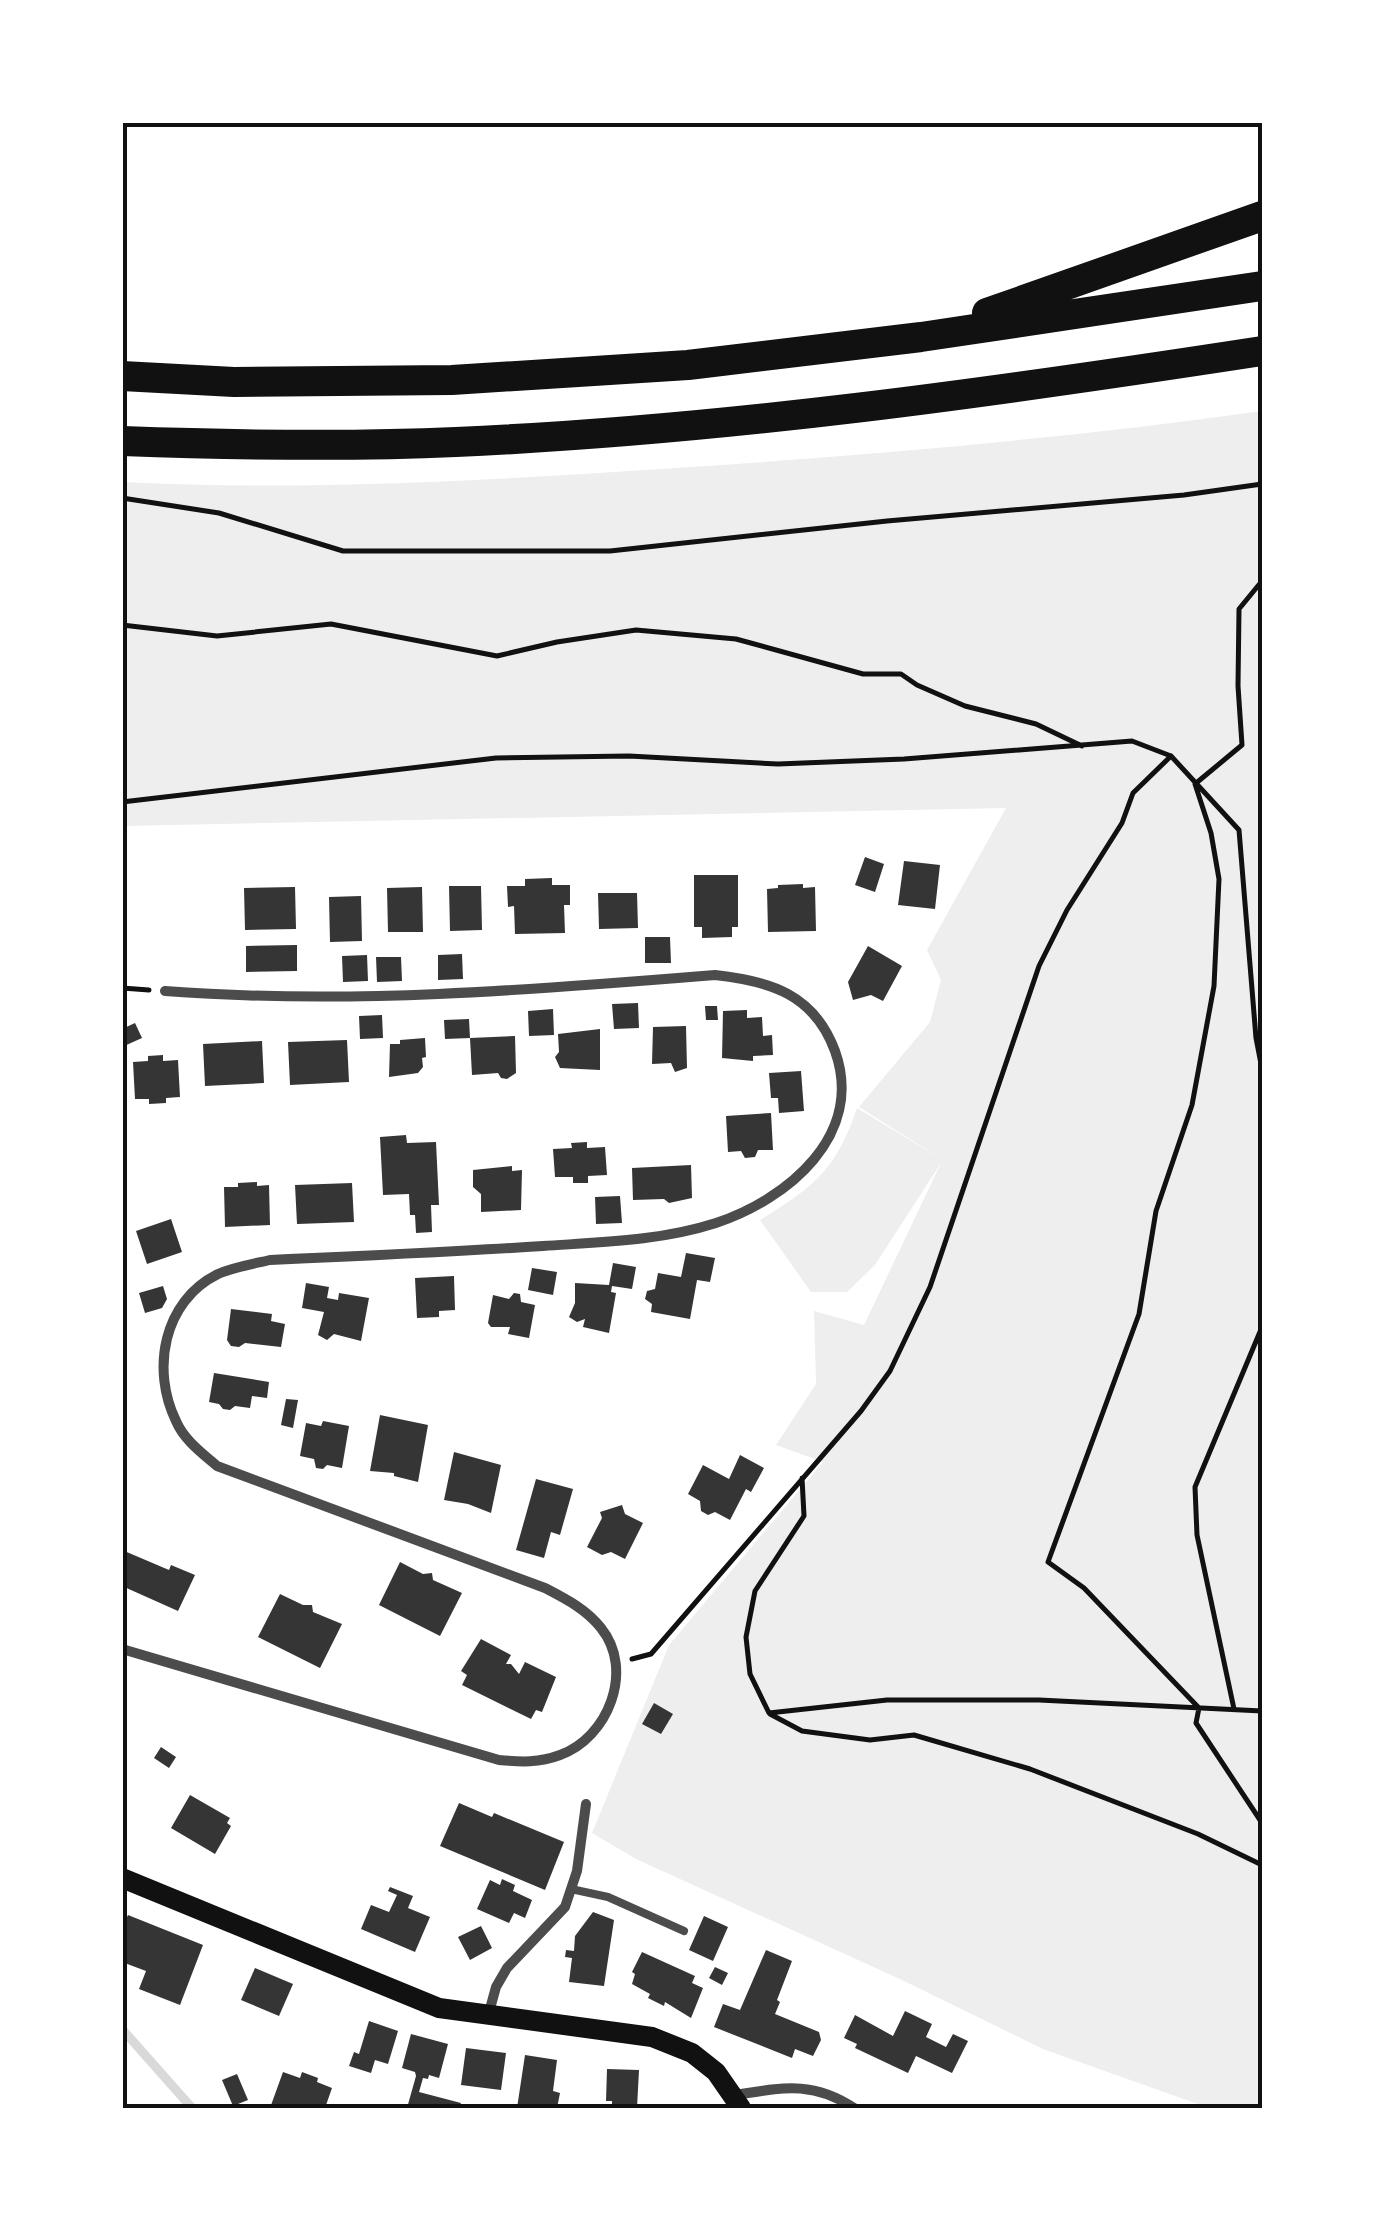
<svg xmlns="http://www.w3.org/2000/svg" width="1385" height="2231" font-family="Merriweather,serif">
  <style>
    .green { fill: #eee }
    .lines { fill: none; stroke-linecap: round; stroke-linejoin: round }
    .stream { stroke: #d9d9d9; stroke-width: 9 }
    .building { fill: #353535 }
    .path { stroke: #111; stroke-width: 5 }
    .service { stroke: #4c4c4c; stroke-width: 8 }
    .minor { stroke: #4c4c4c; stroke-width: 10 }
    .secondary { stroke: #111; stroke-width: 20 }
    .motorway { stroke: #111; stroke-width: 30 }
    .neatline { fill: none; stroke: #111; stroke-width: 4 }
  </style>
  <rect width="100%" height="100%" fill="#fff"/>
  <path class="green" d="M 1262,411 L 1262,2108 L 1209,2108 L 1043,2049 L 902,1980 L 636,1859 L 592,1833 L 669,1645 L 823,1462 L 776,1445 L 816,1384 L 814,1311 L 864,1325 L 941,1163 L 875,1265 L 847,1292 L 811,1292 L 760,1220 C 814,1187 836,1170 857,1108 L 943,1160 L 859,1107 L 930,1022 L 941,980 L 927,950 L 1006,808 L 123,826 L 122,482 C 301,491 481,481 660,469 C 861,456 1063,439 1262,411 Z"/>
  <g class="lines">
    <path class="stream" d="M 122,2029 L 192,2108"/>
  </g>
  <path class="building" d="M 865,857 L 884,864 L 875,892 L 855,885 Z
    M 904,861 L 940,865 L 935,909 L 898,905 Z
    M 694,875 L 738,875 L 738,927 L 732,927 L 732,937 L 702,938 L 702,927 L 694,927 Z
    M 552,878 L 552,885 L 570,885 L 570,905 L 564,905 L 565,933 L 515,934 L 514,906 L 508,907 L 507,886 L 525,886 L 525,879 Z
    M 803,884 L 803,888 L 815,887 L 816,931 L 768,932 L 767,889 L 778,888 L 778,885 Z
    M 449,886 L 481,886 L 482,930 L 450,931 Z
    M 295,887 L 296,929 L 245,930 L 244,888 Z
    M 422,887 L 423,932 L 388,932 L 387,888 Z
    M 598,893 L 637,893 L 638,928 L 599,929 Z
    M 361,896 L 362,941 L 330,942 L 329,897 Z
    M 645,937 L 670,937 L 671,963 L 645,963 Z
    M 297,945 L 297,971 L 246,972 L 246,946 Z
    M 868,946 L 902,966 L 883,1001 L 871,995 L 853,1000 L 848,982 Z
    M 462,954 L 463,979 L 438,980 L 438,955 Z
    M 367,955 L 368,981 L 343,982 L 342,956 Z
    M 376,957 L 401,957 L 402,981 L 377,982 Z
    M 638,1003 L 639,1028 L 614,1029 L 612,1004 Z
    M 705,1006 L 717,1006 L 718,1020 L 706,1020 Z
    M 553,1009 L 554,1035 L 529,1036 L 528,1011 Z
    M 747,1010 L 747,1018 L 762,1017 L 763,1036 L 772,1035 L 773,1055 L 753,1056 L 753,1061 L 722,1058 L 723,1011 Z
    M 382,1015 L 383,1038 L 360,1039 L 359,1016 Z
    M 469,1019 L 470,1038 L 445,1039 L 444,1020 Z
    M 135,1023 L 142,1038 L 122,1047 L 122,1029 Z
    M 686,1026 L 687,1068 L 675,1072 L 671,1063 L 652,1064 L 653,1027 Z
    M 600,1029 L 600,1070 L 560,1068 L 555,1057 L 559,1052 L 558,1034 Z
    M 515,1036 L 516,1073 L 507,1079 L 501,1078 L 498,1073 L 472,1075 L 470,1038 Z
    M 425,1038 L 426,1057 L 422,1058 L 423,1067 L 418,1073 L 389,1077 L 390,1044 L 400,1044 L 400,1040 Z
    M 347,1040 L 349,1082 L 290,1085 L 288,1042 Z
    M 262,1041 L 264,1083 L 205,1086 L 203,1044 Z
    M 163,1055 L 163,1061 L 178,1060 L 180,1097 L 166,1098 L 166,1103 L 149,1104 L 149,1099 L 135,1099 L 133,1062 L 148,1061 L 148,1056 Z
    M 801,1071 L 804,1111 L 779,1113 L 778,1098 L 771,1098 L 769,1073 Z
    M 771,1113 L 773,1150 L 758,1150 L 755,1157 L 745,1158 L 741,1151 L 728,1152 L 726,1116 Z
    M 406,1135 L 407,1143 L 436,1142 L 439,1205 L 431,1205 L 432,1232 L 416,1233 L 415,1215 L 410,1215 L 409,1194 L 383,1195 L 380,1137 Z
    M 587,1142 L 587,1148 L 605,1147 L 607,1175 L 588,1176 L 588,1183 L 573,1183 L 573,1177 L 555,1177 L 553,1149 L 572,1148 L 571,1143 Z
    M 691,1165 L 692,1198 L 669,1203 L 664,1199 L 633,1200 L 632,1168 Z
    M 512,1166 L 512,1171 L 522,1170 L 521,1210 L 481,1212 L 481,1194 L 473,1187 L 473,1170 Z
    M 257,1182 L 257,1186 L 269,1185 L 270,1225 L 225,1227 L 224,1187 L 238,1187 L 238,1183 Z
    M 352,1183 L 354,1222 L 297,1224 L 295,1185 Z
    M 620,1196 L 622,1223 L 596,1224 L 595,1197 Z
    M 171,1219 L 182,1252 L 147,1264 L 136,1231 Z
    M 686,1253 L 715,1258 L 710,1282 L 697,1280 L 690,1319 L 651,1312 L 652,1304 L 645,1299 L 647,1291 L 655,1289 L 658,1273 L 681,1277 Z
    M 613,1263 L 636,1267 L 632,1289 L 612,1286 L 611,1292 L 616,1293 L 609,1333 L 583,1327 L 585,1319 L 577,1322 L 569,1317 L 575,1303 L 575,1283 L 609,1285 Z
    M 532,1268 L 557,1272 L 553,1295 L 528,1290 Z
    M 454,1276 L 455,1310 L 439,1311 L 439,1317 L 417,1318 L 415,1278 Z
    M 306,1283 L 329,1287 L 327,1298 L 338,1300 L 339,1293 L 369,1298 L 361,1341 L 334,1334 L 327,1340 L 318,1335 L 324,1312 L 302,1308 Z
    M 163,1286 L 167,1299 L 162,1308 L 145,1313 L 139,1293 Z
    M 514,1293 L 520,1294 L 521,1302 L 535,1305 L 529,1338 L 508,1334 L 510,1327 L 491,1327 L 488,1323 L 493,1295 L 509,1299 Z
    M 231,1309 L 272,1314 L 271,1321 L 285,1324 L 281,1347 L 245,1343 L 239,1347 L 231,1346 L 227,1340 Z
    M 214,1373 L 269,1382 L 267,1398 L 252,1396 L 250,1408 L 235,1406 L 230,1410 L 223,1409 L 219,1404 L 209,1402 Z
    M 286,1399 L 298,1400 L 293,1428 L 281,1425 Z
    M 380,1415 L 428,1425 L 418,1482 L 394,1476 L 394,1473 L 370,1471 Z
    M 323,1421 L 349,1426 L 342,1468 L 327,1465 L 323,1469 L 316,1468 L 314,1459 L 300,1456 L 306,1423 L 321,1426 Z
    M 454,1452 L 501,1465 L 491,1513 L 468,1504 L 444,1500 Z
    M 740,1455 L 764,1468 L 751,1492 L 746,1489 L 730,1520 L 715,1512 L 708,1515 L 701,1511 L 700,1501 L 688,1494 L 703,1465 L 729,1479 Z
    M 536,1479 L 573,1489 L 560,1535 L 551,1532 L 544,1558 L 516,1550 Z
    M 622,1505 L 625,1514 L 643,1523 L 625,1559 L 611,1552 L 602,1555 L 587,1547 L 602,1518 L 600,1512 Z
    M 122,1550 L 169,1570 L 171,1565 L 195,1575 L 178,1611 L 122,1586 Z
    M 400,1562 L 423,1574 L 432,1573 L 433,1580 L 462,1593 L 440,1636 L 379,1605 Z
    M 280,1594 L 303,1605 L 312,1605 L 313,1612 L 342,1624 L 320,1668 L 258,1637 Z
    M 481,1639 L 511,1655 L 506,1664 L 511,1664 L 519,1674 L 525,1662 L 556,1677 L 542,1712 L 536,1710 L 531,1719 L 462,1685 L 467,1675 L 461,1671 Z
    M 654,1703 L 673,1714 L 661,1734 L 642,1724 Z
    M 161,1747 L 176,1757 L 169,1768 L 154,1758 Z
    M 190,1795 L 230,1818 L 227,1823 L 231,1826 L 215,1854 L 171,1828 Z
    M 459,1803 L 492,1817 L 494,1813 L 564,1842 L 545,1890 L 440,1846 Z
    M 502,1879 L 515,1885 L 513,1891 L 532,1900 L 525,1918 L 514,1913 L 509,1923 L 477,1909 L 490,1880 L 500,1885 Z
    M 390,1887 L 413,1896 L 408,1908 L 430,1917 L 415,1952 L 361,1929 L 371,1905 L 389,1912 L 397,1895 L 388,1891 Z
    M 593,1912 L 614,1920 L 604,1986 L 569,1982 L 572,1958 L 565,1957 L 566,1950 L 574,1951 L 575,1936 Z
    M 128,1915 L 203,1945 L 180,2005 L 139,1989 L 146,1971 L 122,1962 L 122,1928 Z
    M 704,1916 L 728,1927 L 713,1961 L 689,1950 Z
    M 481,1926 L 492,1948 L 470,1960 L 458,1937 Z
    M 766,1950 L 792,1961 L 777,2000 L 780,2002 L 775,2014 L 819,2032 L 821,2040 L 813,2056 L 795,2049 L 792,2058 L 714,2027 L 723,2004 L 740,2010 Z
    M 642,1952 L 695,1976 L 692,1983 L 703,1988 L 691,2018 L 665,2002 L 664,2006 L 648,1998 L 650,1994 L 632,1984 L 635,1974 L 632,1972 Z
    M 715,1967 L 728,1973 L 722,1985 L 709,1978 Z
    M 255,1968 L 293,1984 L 279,2016 L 241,2000 Z
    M 905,2011 L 932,2024 L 926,2037 L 946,2047 L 953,2034 L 968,2041 L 952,2073 L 916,2056 L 908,2073 L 855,2048 L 857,2044 L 844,2038 L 855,2015 L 893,2036 Z
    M 369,2021 L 398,2031 L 388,2064 L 375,2060 L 371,2073 L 349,2066 L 354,2052 L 359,2054 Z
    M 411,2034 L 448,2044 L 439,2078 L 429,2075 L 428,2079 L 423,2078 L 419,2092 L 461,2103 L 459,2108 L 407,2108 L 416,2076 L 415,2072 L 402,2068 Z
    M 466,2048 L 506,2053 L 501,2090 L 461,2085 Z
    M 525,2055 L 557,2060 L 553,2091 L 560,2093 L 557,2108 L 517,2108 Z
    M 607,2069 L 639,2070 L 637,2108 L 612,2108 L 612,2101 L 606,2101 Z
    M 283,2072 L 300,2078 L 302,2072 L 318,2078 L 317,2082 L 332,2088 L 325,2108 L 270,2108 Z
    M 237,2074 L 248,2100 L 233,2106 L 222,2080 Z"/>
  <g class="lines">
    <path class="path" d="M 122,498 L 219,513 L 343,551 L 610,551 L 887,521 L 1184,495 L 1262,484
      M 1262,581 L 1239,609 L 1238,686 L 1242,745 L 1195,784 L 1211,833 L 1219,879 L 1214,986 L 1192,1105 L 1156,1211 L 1139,1314 L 1048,1562 L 1084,1588 L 1199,1708 L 1196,1723 L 1262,1823
      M 122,625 L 217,636 L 331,624 L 497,656 L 557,642 L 636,630 L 736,639 L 863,674 L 901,674 L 917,685 L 965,706 L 1036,724 L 1082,746
      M 122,802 L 496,758 L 629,756 L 778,764 L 904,759 L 1132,741 L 1171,756 L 1239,830 L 1256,1038 L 1262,1069
      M 122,988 L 149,990
      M 802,1478 L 804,1516 L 755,1591 L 746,1637 L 750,1674 L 769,1713 L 887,1700 L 1039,1700 L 1262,1711
      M 632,1659 L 651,1654 L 861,1411 L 890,1371 L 930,1287 L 1039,966 L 1067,910 L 1122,823 L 1133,793 L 1171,756
      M 1234,1709 L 1197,1535 L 1195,1487 L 1262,1327
      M 770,1714 L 802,1731 L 870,1740 L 914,1735 L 1030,1769 L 1198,1834 L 1262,1865"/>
    <path class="service" d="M 571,1889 L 608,1897 L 684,1931"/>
    <path class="minor" d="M 122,1649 L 499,1760 C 521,1762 539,1763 560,1755 C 608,1738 635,1670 601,1628 C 586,1609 566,1599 545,1588 L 217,1466 C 202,1453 184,1440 176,1421 C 151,1370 163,1301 218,1274 C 234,1267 253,1264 270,1260 C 361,1256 452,1252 543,1246 C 602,1242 660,1241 716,1223 C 788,1199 865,1135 835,1051 C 814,994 770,981 715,975 C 531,990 349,1005 165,991
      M 488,2016 L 496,1987 L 507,1968 L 565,1907 L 577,1871 L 586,1804
      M 735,2095 C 781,2088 812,2080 854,2108"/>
    <path class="secondary" d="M 122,1878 L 439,2008 L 652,2037 L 692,2053 L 716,2072 L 741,2108"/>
    <path class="motorway" d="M 987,313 L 1262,216
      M 122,376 L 234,382 L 452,380 L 688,365 L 921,337 L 1262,286
      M 122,441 C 233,445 345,447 456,442 C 727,430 995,392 1262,351"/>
  </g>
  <rect width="1385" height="2231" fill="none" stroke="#ffffff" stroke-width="250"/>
  <rect x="125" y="125" width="1135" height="1981" class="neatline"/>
</svg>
